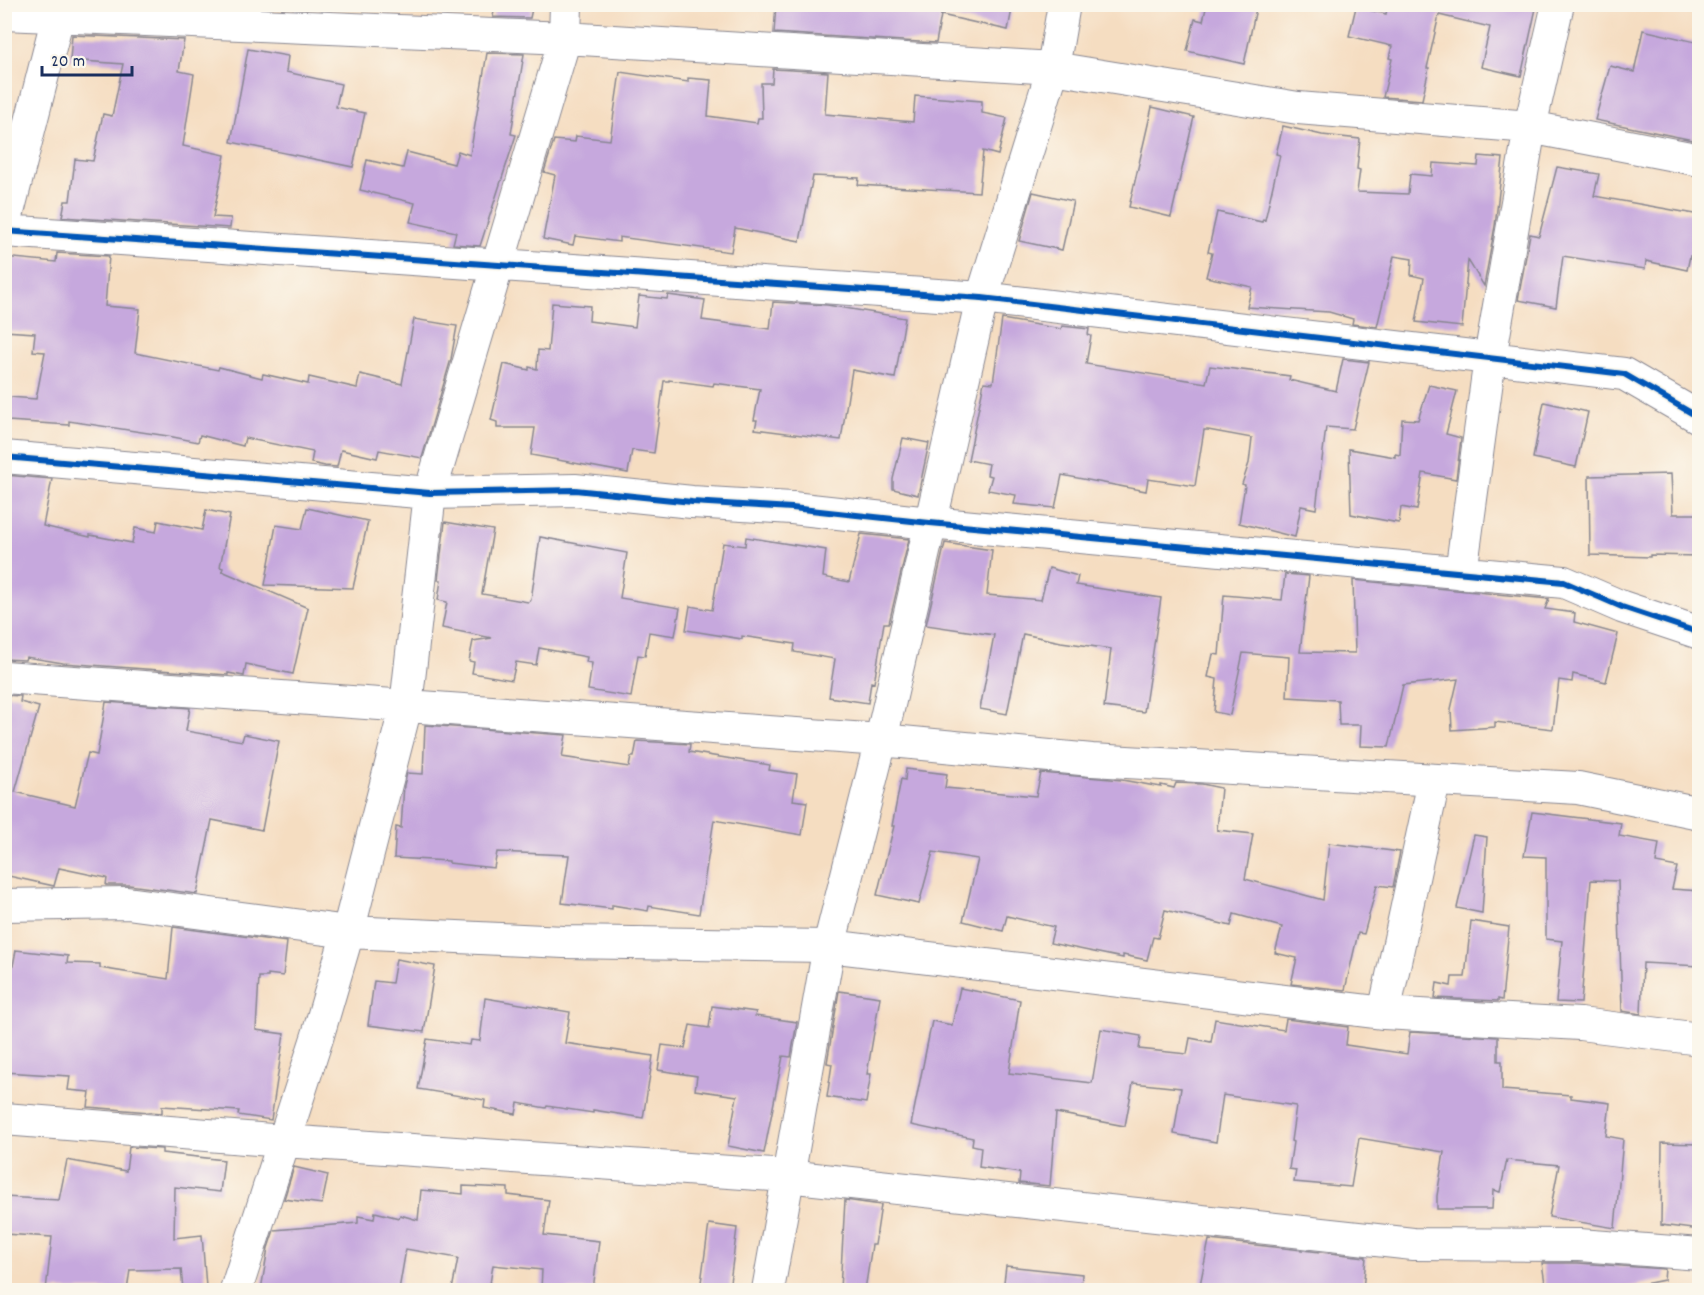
<svg xmlns="http://www.w3.org/2000/svg" width="1704" height="1295" font-family="Dekko,sans-serif">
  <style>
    .building { fill: #c6a8dd }
    .lines { fill: none; stroke-linecap: round; stroke-linejoin: round }
    .minor-casing { stroke: #888690; stroke-width: 34 }
    .minor { stroke: #fff; stroke-width: 32 }
    .cycleway-casing { stroke: #fbf7ec; stroke-width: 10 }
    .cycleway { stroke: #0057b8; stroke-width: 6 }
  </style>
  <rect width="100%" height="100%" fill="#fbf7ec"/>
  <filter id="ink" filterUnits="userSpaceOnUse"><feTurbulence type="fractalNoise" baseFrequency=".0167" numOctaves="2"/><feDisplacementMap in="SourceGraphic" scale="12" xChannelSelector="R" yChannelSelector="G"/><feConvolveMatrix kernelMatrix="1 2 1 2 8 2 1 2 1" color-interpolation-filters="sRGB"/></filter>
  <filter id="wash" filterUnits="userSpaceOnUse"><feTurbulence type="fractalNoise" baseFrequency=".008" numOctaves="4" result="noise"/><feDisplacementMap in="SourceGraphic" scale="24" xChannelSelector="R" yChannelSelector="G"/><feGaussianBlur stdDeviation="1.35" result="paint"/><feColorMatrix in="noise" values="0 0 0 0 0 0 0 0 0 0 0 0 0 0 0 0 0 1.4 0 .05"/><feComposite in="paint" operator="in"/></filter>
  <g filter="url(#wash)">
    <rect width="100%" height="100%" fill="#f5ddc1"/>
    <g id="blocks">
      <path class="building" d="M 495,4 L 533,4 L 530,18 L 493,17 Z
        M 776,4 L 1013,4 L 1008,30 L 941,15 L 936,43 L 774,33 Z
        M 1207,4 L 1257,4 L 1244,64 L 1187,51 L 1195,19 L 1203,21 Z
        M 1388,4 L 1537,4 L 1521,76 L 1481,67 L 1490,27 L 1439,15 L 1427,68 L 1429,68 L 1422,100 L 1383,97 L 1392,59 L 1389,58 L 1392,46 L 1349,36 L 1356,7 L 1386,14 Z
        M 1643,30 L 1700,43 L 1700,111 L 1693,140 L 1595,120 L 1610,66 L 1634,72 Z
        M 72,35 L 184,40 L 179,71 L 194,74 L 183,146 L 225,155 L 213,217 L 231,218 L 230,228 L 62,217 L 65,201 L 70,201 L 75,159 L 93,161 L 103,114 L 112,116 L 123,64 L 70,60 Z
        M 248,49 L 288,56 L 286,72 L 341,84 L 336,107 L 365,113 L 353,167 L 231,142 Z
        M 487,53 L 524,54 L 511,134 L 516,135 L 480,246 L 453,244 L 456,232 L 410,222 L 415,203 L 360,190 L 367,160 L 403,168 L 407,152 L 454,164 L 458,151 L 470,155 Z
        M 773,69 L 828,72 L 825,114 L 913,122 L 915,96 L 982,101 L 982,113 L 1007,118 L 998,155 L 983,151 L 979,192 L 858,185 L 859,178 L 813,176 L 800,241 L 735,228 L 731,252 L 619,237 L 619,242 L 575,236 L 573,245 L 543,239 L 555,175 L 544,172 L 554,140 L 575,142 L 576,136 L 610,140 L 620,72 L 688,82 L 688,78 L 711,80 L 708,116 L 757,123 L 758,118 L 762,118 L 761,83 L 772,83 Z
        M 1152,107 L 1194,117 L 1171,217 L 1129,207 Z
        M 1283,126 L 1322,135 L 1360,139 L 1357,169 L 1360,170 L 1357,192 L 1408,194 L 1410,174 L 1432,176 L 1433,163 L 1478,166 L 1479,156 L 1503,158 L 1495,226 L 1484,286 L 1468,260 L 1462,327 L 1416,322 L 1424,278 L 1411,275 L 1412,259 L 1394,256 L 1377,327 L 1352,324 L 1353,319 L 1329,312 L 1247,307 L 1252,287 L 1206,277 L 1212,253 L 1208,252 L 1217,212 L 1262,222 L 1263,219 L 1265,220 L 1280,155 L 1276,154 Z
        M 1557,167 L 1599,174 L 1594,196 L 1700,215 L 1700,258 L 1690,256 L 1687,270 L 1646,261 L 1645,269 L 1563,256 L 1556,307 L 1518,300 L 1530,234 L 1539,236 Z
        M 1033,192 L 1073,201 L 1062,250 L 1019,241 Z
        M 57,253 L 109,256 L 105,306 L 140,309 L 135,353 L 218,370 L 219,367 L 262,378 L 263,374 L 308,384 L 309,377 L 357,388 L 360,374 L 402,384 L 414,319 L 457,326 L 451,359 L 422,458 L 379,450 L 377,458 L 341,450 L 337,467 L 325,466 L 311,463 L 313,452 L 245,438 L 243,446 L 200,435 L 198,442 L 168,436 L 69,421 L 69,425 L 8,421 L 9,397 L 36,399 L 45,352 L 33,351 L 35,333 L 4,331 L 4,257 L 56,262 Z
        M 668,295 L 705,300 L 702,320 L 770,329 L 773,302 L 827,305 L 905,318 L 895,378 L 852,370 L 841,440 L 755,429 L 757,420 L 754,420 L 760,389 L 714,383 L 713,386 L 669,380 L 669,381 L 664,381 L 654,453 L 632,450 L 628,473 L 531,455 L 535,428 L 497,428 L 497,422 L 491,420 L 504,364 L 529,370 L 529,367 L 537,369 L 538,350 L 548,351 L 552,303 L 590,306 L 589,321 L 635,327 L 639,296 L 667,299 Z
        M 1002,319 L 1061,329 L 1062,326 L 1089,329 L 1088,335 L 1091,336 L 1086,364 L 1206,383 L 1210,366 L 1290,376 L 1289,380 L 1336,391 L 1343,359 L 1369,362 L 1353,429 L 1326,427 L 1316,509 L 1301,506 L 1295,537 L 1239,523 L 1245,485 L 1242,484 L 1249,463 L 1252,438 L 1208,430 L 1204,430 L 1195,486 L 1148,479 L 1146,491 L 1062,475 L 1055,508 L 1014,504 L 1016,495 L 988,490 L 992,476 L 987,475 L 989,464 L 968,460 L 984,382 L 993,383 Z
        M 1429,385 L 1457,391 L 1446,434 L 1461,438 L 1456,479 L 1423,473 L 1417,510 L 1401,507 L 1399,523 L 1351,514 L 1349,449 L 1395,457 L 1395,454 L 1400,455 L 1402,419 L 1418,420 Z
        M 1544,402 L 1588,412 L 1576,467 L 1533,458 Z
        M 903,438 L 929,443 L 918,495 L 893,489 L 893,479 Z
        M 1671,474 L 1673,514 L 1700,514 L 1700,556 L 1650,555 L 1650,557 L 1590,555 L 1589,476 Z
        M 4,475 L 52,479 L 43,526 L 90,537 L 90,535 L 132,543 L 135,528 L 156,532 L 158,521 L 202,530 L 206,510 L 230,515 L 220,567 L 223,568 L 222,571 L 308,608 L 293,674 L 246,664 L 244,676 L 228,673 L 228,675 L 63,663 L 26,657 L 25,660 L 4,659 Z
        M 307,508 L 368,521 L 353,588 L 265,585 L 276,525 L 302,529 Z
        M 445,522 L 493,530 L 482,594 L 528,602 L 531,600 L 540,537 L 627,553 L 620,598 L 680,608 L 675,636 L 649,632 L 645,656 L 638,655 L 631,697 L 588,690 L 592,663 L 586,662 L 587,657 L 539,648 L 536,665 L 516,662 L 512,680 L 472,673 L 474,662 L 469,661 L 473,641 L 492,638 L 442,628 L 447,602 L 438,600 L 441,580 L 438,580 Z
        M 861,534 L 909,539 L 889,623 L 884,623 L 874,683 L 871,682 L 868,703 L 829,697 L 835,659 L 794,652 L 795,644 L 742,636 L 742,639 L 686,630 L 690,606 L 712,610 L 723,543 L 745,546 L 746,537 L 826,550 L 823,577 L 849,582 Z
        M 945,543 L 992,550 L 987,595 L 1041,600 L 1049,568 L 1078,576 L 1076,585 L 1161,598 L 1144,712 L 1104,707 L 1111,649 L 1061,642 L 1023,634 L 1007,714 L 980,709 L 994,635 L 926,625 Z
        M 1285,574 L 1309,576 L 1300,652 L 1355,653 L 1353,580 L 1549,599 L 1545,609 L 1575,613 L 1574,622 L 1618,634 L 1606,682 L 1573,674 L 1572,682 L 1559,680 L 1553,729 L 1495,722 L 1495,727 L 1452,730 L 1451,709 L 1458,679 L 1403,685 L 1389,747 L 1360,746 L 1361,725 L 1339,725 L 1338,700 L 1287,697 L 1289,657 L 1243,653 L 1230,715 L 1214,712 L 1217,679 L 1208,677 L 1213,654 L 1219,655 L 1224,595 L 1282,600 Z
        M 4,695 L 21,696 L 20,702 L 39,707 L 15,792 L 75,806 L 88,753 L 97,755 L 106,702 L 190,708 L 186,731 L 242,741 L 244,734 L 279,741 L 262,830 L 212,820 L 197,894 L 129,885 L 106,885 L 107,878 L 59,868 L 54,886 L 4,875 Z
        M 425,725 L 566,735 L 562,757 L 629,767 L 631,757 L 634,757 L 637,741 L 690,744 L 689,752 L 770,765 L 769,770 L 797,774 L 793,800 L 807,802 L 802,835 L 714,820 L 699,914 L 649,906 L 648,911 L 612,905 L 612,909 L 562,903 L 569,855 L 497,852 L 494,868 L 449,863 L 449,861 L 394,858 L 396,827 L 401,828 L 404,785 L 407,773 L 423,774 Z
        M 906,769 L 947,774 L 945,788 L 1036,796 L 1041,773 L 1122,780 L 1161,787 L 1161,785 L 1174,788 L 1176,783 L 1202,784 L 1221,788 L 1217,830 L 1253,834 L 1245,879 L 1323,900 L 1329,843 L 1400,852 L 1393,887 L 1377,885 L 1364,934 L 1358,933 L 1345,990 L 1291,984 L 1297,958 L 1275,953 L 1282,927 L 1234,914 L 1231,926 L 1165,910 L 1158,938 L 1153,937 L 1147,960 L 1123,955 L 1123,958 L 1050,943 L 1054,927 L 1007,916 L 1003,931 L 963,921 L 978,859 L 933,852 L 919,904 L 877,895 L 894,826 L 892,826 L 901,779 L 905,780 Z
        M 1532,812 L 1621,823 L 1619,836 L 1659,843 L 1656,863 L 1677,867 L 1672,889 L 1700,891 L 1700,966 L 1643,963 L 1641,1014 L 1622,1011 L 1618,881 L 1591,880 L 1581,1003 L 1556,1002 L 1562,941 L 1546,939 L 1546,857 L 1524,856 Z
        M 1474,835 L 1487,837 L 1482,913 L 1457,908 Z
        M 1471,921 L 1509,927 L 1502,1000 L 1498,999 L 1498,1001 L 1435,998 L 1437,983 L 1451,986 L 1452,977 L 1465,977 Z
        M 173,927 L 287,942 L 283,976 L 268,974 L 268,977 L 259,977 L 256,1030 L 284,1034 L 271,1120 L 238,1115 L 239,1111 L 162,1106 L 162,1113 L 88,1107 L 90,1092 L 68,1090 L 70,1076 L 4,1072 L 4,965 L 13,966 L 16,950 L 68,956 L 67,963 L 100,964 L 100,968 L 168,979 Z
        M 396,959 L 435,966 L 424,1032 L 368,1025 L 374,981 L 392,983 Z
        M 960,988 L 1020,1000 L 1009,1073 L 1092,1083 L 1101,1029 L 1141,1036 L 1139,1049 L 1187,1054 L 1190,1038 L 1211,1042 L 1215,1019 L 1284,1030 L 1286,1019 L 1348,1027 L 1346,1045 L 1407,1054 L 1410,1032 L 1498,1037 L 1498,1061 L 1502,1061 L 1502,1090 L 1571,1095 L 1571,1098 L 1610,1103 L 1606,1136 L 1623,1139 L 1615,1228 L 1549,1217 L 1559,1165 L 1507,1160 L 1500,1192 L 1493,1190 L 1492,1209 L 1437,1209 L 1437,1196 L 1444,1152 L 1359,1138 L 1351,1187 L 1294,1182 L 1296,1170 L 1289,1169 L 1293,1142 L 1291,1141 L 1296,1106 L 1223,1095 L 1216,1142 L 1174,1134 L 1181,1088 L 1133,1083 L 1125,1126 L 1056,1113 L 1050,1186 L 1019,1183 L 1020,1173 L 979,1167 L 981,1147 L 972,1145 L 973,1138 L 911,1125 L 932,1021 L 952,1025 Z
        M 839,991 L 880,997 L 867,1074 L 871,1074 L 866,1103 L 827,1097 L 832,1064 L 827,1063 Z
        M 485,998 L 570,1012 L 565,1043 L 653,1056 L 643,1118 L 593,1110 L 593,1113 L 547,1106 L 546,1108 L 518,1103 L 516,1114 L 484,1108 L 485,1100 L 418,1089 L 427,1039 L 470,1045 L 471,1040 L 480,1041 Z
        M 712,1006 L 756,1012 L 755,1016 L 797,1022 L 791,1057 L 783,1056 L 764,1153 L 728,1146 L 737,1096 L 695,1090 L 697,1076 L 658,1070 L 662,1045 L 685,1048 L 690,1025 L 709,1028 Z
        M 1662,1143 L 1700,1144 L 1700,1230 L 1661,1225 Z
        M 129,1147 L 162,1149 L 162,1153 L 224,1160 L 220,1192 L 175,1187 L 174,1238 L 202,1235 L 206,1287 L 183,1289 L 181,1269 L 130,1270 L 127,1290 L 46,1290 L 52,1237 L 4,1234 L 4,1197 L 59,1200 L 67,1160 L 126,1171 Z
        M 294,1167 L 328,1175 L 322,1204 L 284,1199 Z
        M 463,1186 L 508,1188 L 508,1195 L 549,1200 L 544,1235 L 599,1241 L 593,1290 L 541,1290 L 542,1270 L 493,1265 L 489,1290 L 452,1290 L 458,1258 L 406,1249 L 399,1290 L 261,1290 L 268,1248 L 274,1230 L 358,1223 L 358,1216 L 374,1219 L 375,1212 L 399,1218 L 400,1215 L 418,1220 L 421,1190 L 463,1194 Z
        M 845,1200 L 881,1205 L 875,1245 L 872,1245 L 865,1290 L 840,1289 Z
        M 709,1224 L 737,1228 L 729,1290 L 700,1290 Z
        M 1209,1240 L 1366,1257 L 1363,1290 L 1199,1290 Z
        M 1542,1263 L 1578,1263 L 1665,1269 L 1664,1280 L 1614,1290 L 1546,1290 Z
        M 1006,1266 L 1082,1274 L 1081,1290 L 1003,1290 Z"/>
    </g>
  </g>
  <g filter="url(#ink)">
    <use href="#blocks" fill-opacity="0" stroke="#888690" stroke-width="1.5"/>
    <g class="lines">
      <g class="minor-casing">
        <path id="minor" d="M 4,14 L 565,38 L 1053,68 L 1298,108 L 1530,127 L 1700,160
          M 4,228 L 61,4
          M 4,231 L 982,298 L 1624,374 L 1700,418
          M 4,457 L 430,493 L 575,490 L 692,502 L 792,508 L 930,523 L 1564,582 L 1622,607 L 1700,633
          M 1461,573 L 1490,358 L 1530,127 L 1558,4
          M 4,677 L 881,740 L 1092,760 L 1578,788 L 1700,813
          M 4,905 L 127,903 L 348,932 L 564,942 L 829,946 L 1384,1013 L 1580,1024 L 1700,1039
          M 1384,1013 L 1434,781
          M 4,1119 L 284,1141 L 787,1176 L 1413,1244 L 1579,1245 L 1700,1254
          M 236,1290 L 318,1035 L 348,932 L 406,706 L 430,493 L 565,38 L 566,4
          M 768,1290 L 829,946 L 881,740 L 982,298 L 1053,68 L 1064,4"/>
      </g>
      <use href="#minor" class="minor"/>
      <g class="cycleway-casing">
        <path id="cycleway" d="M 4,231 L 982,298 L 1624,374 L 1700,418
          M 4,457 L 430,493 L 575,490 L 692,502 L 792,508 L 930,523 L 1564,582 L 1622,607 L 1700,633"/>
      </g>
      <use href="#cycleway" class="cycleway"/>
    </g>
  </g>
  <rect width="1704" height="1295" fill="none" stroke="#fbf7ec" stroke-width="24"/>
  <path d="M42 66v9h90v-9" fill="none" stroke="#1b2f5e" stroke-width="3"/>
  <text x="51" y="66" font-size="18" fill="#1b2f5e" stroke="#fbf7ec" stroke-width="4.5" paint-order="stroke">20 m</text>
</svg>
